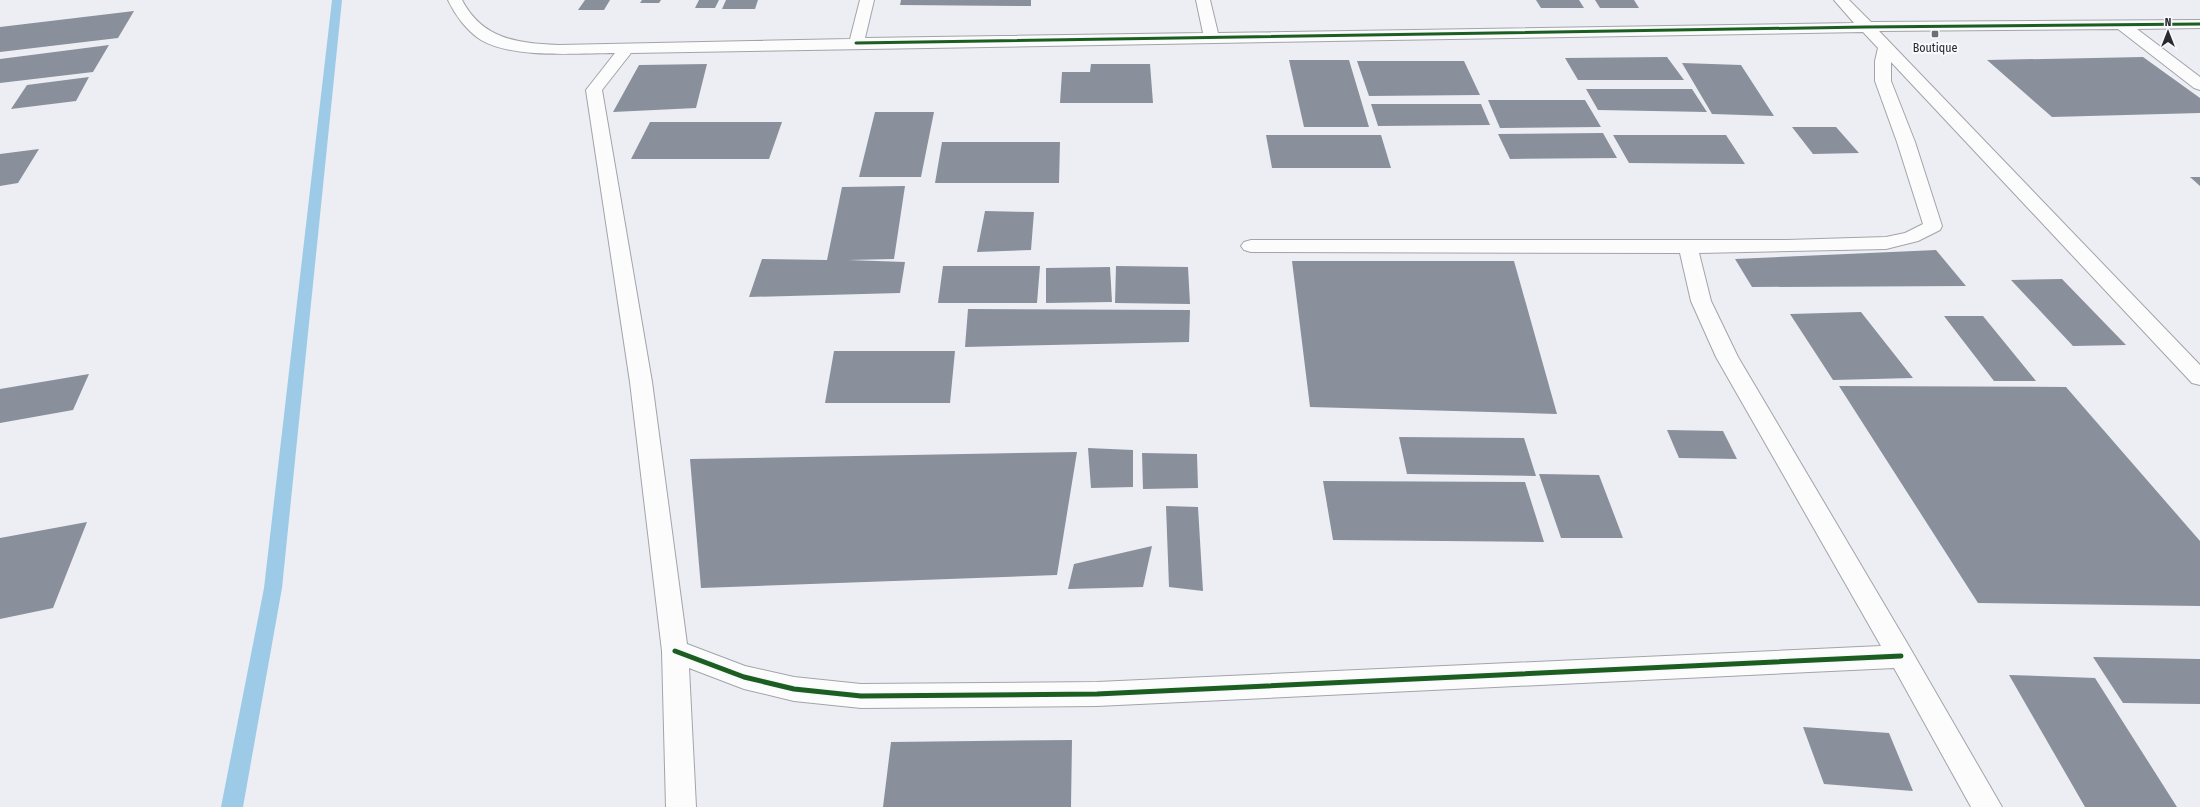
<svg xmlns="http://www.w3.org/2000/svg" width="2200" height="807" font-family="'Fira Sans Condensed',sans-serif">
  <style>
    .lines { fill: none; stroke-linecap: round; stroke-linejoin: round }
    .stream { fill: #9dcbe7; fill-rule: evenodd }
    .building { fill: #89909b }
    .street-casing { stroke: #a2a4a9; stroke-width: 2 }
    .street { fill: #fcfcfd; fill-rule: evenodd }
    .cycleway-far1-casing { stroke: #f8f9fe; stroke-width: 5 }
    .cycleway-casing { stroke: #f8f9fe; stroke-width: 8 }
    .cycleway-far1 { stroke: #1b5e20; stroke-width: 3 }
    .cycleway { stroke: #1b5e20; stroke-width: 5 }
    .poi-dot { fill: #6d6f73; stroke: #f8f9fe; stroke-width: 1.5 }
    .labels { text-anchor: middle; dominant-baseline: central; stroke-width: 4; stroke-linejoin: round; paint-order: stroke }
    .far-poi-label { font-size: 12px; fill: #292a2e; stroke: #f8f9fe }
  </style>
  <rect width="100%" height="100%" fill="#eceef4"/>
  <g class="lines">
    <path class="stream" d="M 332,0 L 342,0 L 282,588 L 243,807 L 221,807 L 264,588 Z"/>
  </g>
  <path class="building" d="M 585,0 L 610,0 L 604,10 L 578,10 Z
    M 642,0 L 661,0 L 659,3 L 640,3 Z
    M 699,0 L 719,0 L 715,8 L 695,8 Z
    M 726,0 L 758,0 L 755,9 L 722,9 Z
    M 901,0 L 1031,0 L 1031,6 L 900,5 Z
    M 1536,0 L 1579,0 L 1584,8 L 1541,8 Z
    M 1595,0 L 1634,0 L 1639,8 L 1600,8 Z
    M 134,11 L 118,38 L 0,52 L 0,27 Z
    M 109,45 L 93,72 L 0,83 L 0,59 Z
    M 1667,57 L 1684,80 L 1578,80 L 1565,58 Z
    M 2143,57 L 2200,98 L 2200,113 L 2052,117 L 1987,60 Z
    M 1289,60 L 1349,60 L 1369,127 L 1304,127 Z
    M 1357,61 L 1464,61 L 1480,95 L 1369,96 Z
    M 1682,63 L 1741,65 L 1774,116 L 1712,114 Z
    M 707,64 L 696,108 L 613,112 L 639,65 Z
    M 1091,64 L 1150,64 L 1153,103 L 1060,103 L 1062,72 L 1090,72 Z
    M 89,77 L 76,101 L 11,109 L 27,85 Z
    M 1586,89 L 1692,89 L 1707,112 L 1598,110 Z
    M 1488,100 L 1585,100 L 1601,127 L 1500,128 Z
    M 1371,104 L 1481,104 L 1490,125 L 1378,126 Z
    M 875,112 L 934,112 L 921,177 L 859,177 Z
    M 650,122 L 782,122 L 769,159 L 631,159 Z
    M 1792,127 L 1836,127 L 1859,153 L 1813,154 Z
    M 1603,133 L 1617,158 L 1510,159 L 1498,134 Z
    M 1266,135 L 1381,135 L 1391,168 L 1272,168 Z
    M 1613,135 L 1726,135 L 1745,164 L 1629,163 Z
    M 942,142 L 1060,142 L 1059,183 L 935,183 Z
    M 39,149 L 18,183 L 0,186 L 0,154 Z
    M 2190,177 L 2200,177 L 2200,186 Z
    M 905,186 L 894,259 L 848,260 L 905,262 L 900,293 L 749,297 L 762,259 L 827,260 L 842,187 Z
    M 985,211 L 1034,212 L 1031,250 L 977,252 Z
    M 1936,250 L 1966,286 L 1752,287 L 1735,259 Z
    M 1292,261 L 1514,261 L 1557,414 L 1310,407 Z
    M 943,266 L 1040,266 L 1037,303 L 938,303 Z
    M 1116,266 L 1188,267 L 1190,304 L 1115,303 Z
    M 1110,267 L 1112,302 L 1046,303 L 1046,268 Z
    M 2062,279 L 2126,345 L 2073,346 L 2011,280 Z
    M 968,309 L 1190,310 L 1189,342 L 965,347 Z
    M 1861,312 L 1913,378 L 1833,380 L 1790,314 Z
    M 1944,316 L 1983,316 L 2036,381 L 1994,381 Z
    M 834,351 L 955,351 L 950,403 L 825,403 Z
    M 89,374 L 73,410 L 0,423 L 0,389 Z
    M 1839,386 L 2066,387 L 2200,541 L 2200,606 L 1978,603 Z
    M 1667,430 L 1723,431 L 1737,459 L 1679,458 Z
    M 1399,437 L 1524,438 L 1536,476 L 1407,474 Z
    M 1088,448 L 1133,450 L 1133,487 L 1091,488 Z
    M 1077,452 L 1057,575 L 701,588 L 690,459 Z
    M 1142,453 L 1197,454 L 1198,488 L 1143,489 Z
    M 1539,474 L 1599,475 L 1623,538 L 1561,538 Z
    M 1323,481 L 1525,482 L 1544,542 L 1333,540 Z
    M 1166,506 L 1198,507 L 1203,591 L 1169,587 Z
    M 87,522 L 53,608 L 0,619 L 0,538 Z
    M 1152,546 L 1143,587 L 1068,589 L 1074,564 Z
    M 2093,657 L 2200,659 L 2200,704 L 2123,703 Z
    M 2009,675 L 2095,678 L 2177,807 L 2085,807 Z
    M 1803,727 L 1889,733 L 1913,791 L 1824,784 Z
    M 1072,740 L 1071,807 L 883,807 L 891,742 Z"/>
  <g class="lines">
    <g class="street-casing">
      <path id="street" d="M 448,0 L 462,0 C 483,40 518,43 559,45 L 850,39 L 860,0 L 874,0 L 865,38 L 1203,33 L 1196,0 L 1210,0 L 1218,33 L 1854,23 L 1834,0 L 1849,0 L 1871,22 L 2200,20 L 2200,28 L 2137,29 L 2200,77 L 2200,90 L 2194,88 L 2118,29 L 1879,31 L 2200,365 L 2200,385 L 2192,383 L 1891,62 L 1891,81 L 1915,142 L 1942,226 L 1940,230 L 1918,241 L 1886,249 L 1699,253 L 1711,301 L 1738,357 L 1910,648 L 2002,807 L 1971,807 L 1894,668 L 1097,706 L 861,708 L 794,701 L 744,689 L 689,668 L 696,807 L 666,807 L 662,651 L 630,382 L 586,90 L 615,53 C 579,53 513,59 481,40 C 467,31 455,15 448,0 ZM 1863,32 L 1878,48 L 1875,61 L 1875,81 L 1897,142 L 1923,224 L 1905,233 L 1886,237 L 1787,240 L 1251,240 L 1244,242 L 1241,246 L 1244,250 L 1251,252 L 1680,253 L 1691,301 L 1716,357 L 1881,646 L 1097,682 L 861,684 L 794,677 L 745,666 L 687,644 L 652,382 L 602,90 L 631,53 Z"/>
    </g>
    <use href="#street" class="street"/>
    <g class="cycleway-far1-casing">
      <path id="cycleway-far1" d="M 856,43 L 1866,27 L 2200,24"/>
    </g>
    <g class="cycleway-casing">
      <path id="cycleway" d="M 675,651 L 744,677 L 794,689 L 861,696 L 1097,694 L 1901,656"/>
    </g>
    <use href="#cycleway-far1" class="cycleway-far1"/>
    <use href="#cycleway" class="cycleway"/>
  </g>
  <rect class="poi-dot" x="1931" y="30" width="8" height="8" rx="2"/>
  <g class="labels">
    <g class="far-poi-label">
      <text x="1935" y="48">Boutique</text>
    </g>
  </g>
  <g transform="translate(2168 32)" stroke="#f8f9fe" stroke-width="3" paint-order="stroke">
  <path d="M0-3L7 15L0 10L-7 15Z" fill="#292a2e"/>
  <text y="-6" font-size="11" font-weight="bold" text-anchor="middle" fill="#292a2e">N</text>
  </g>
</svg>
